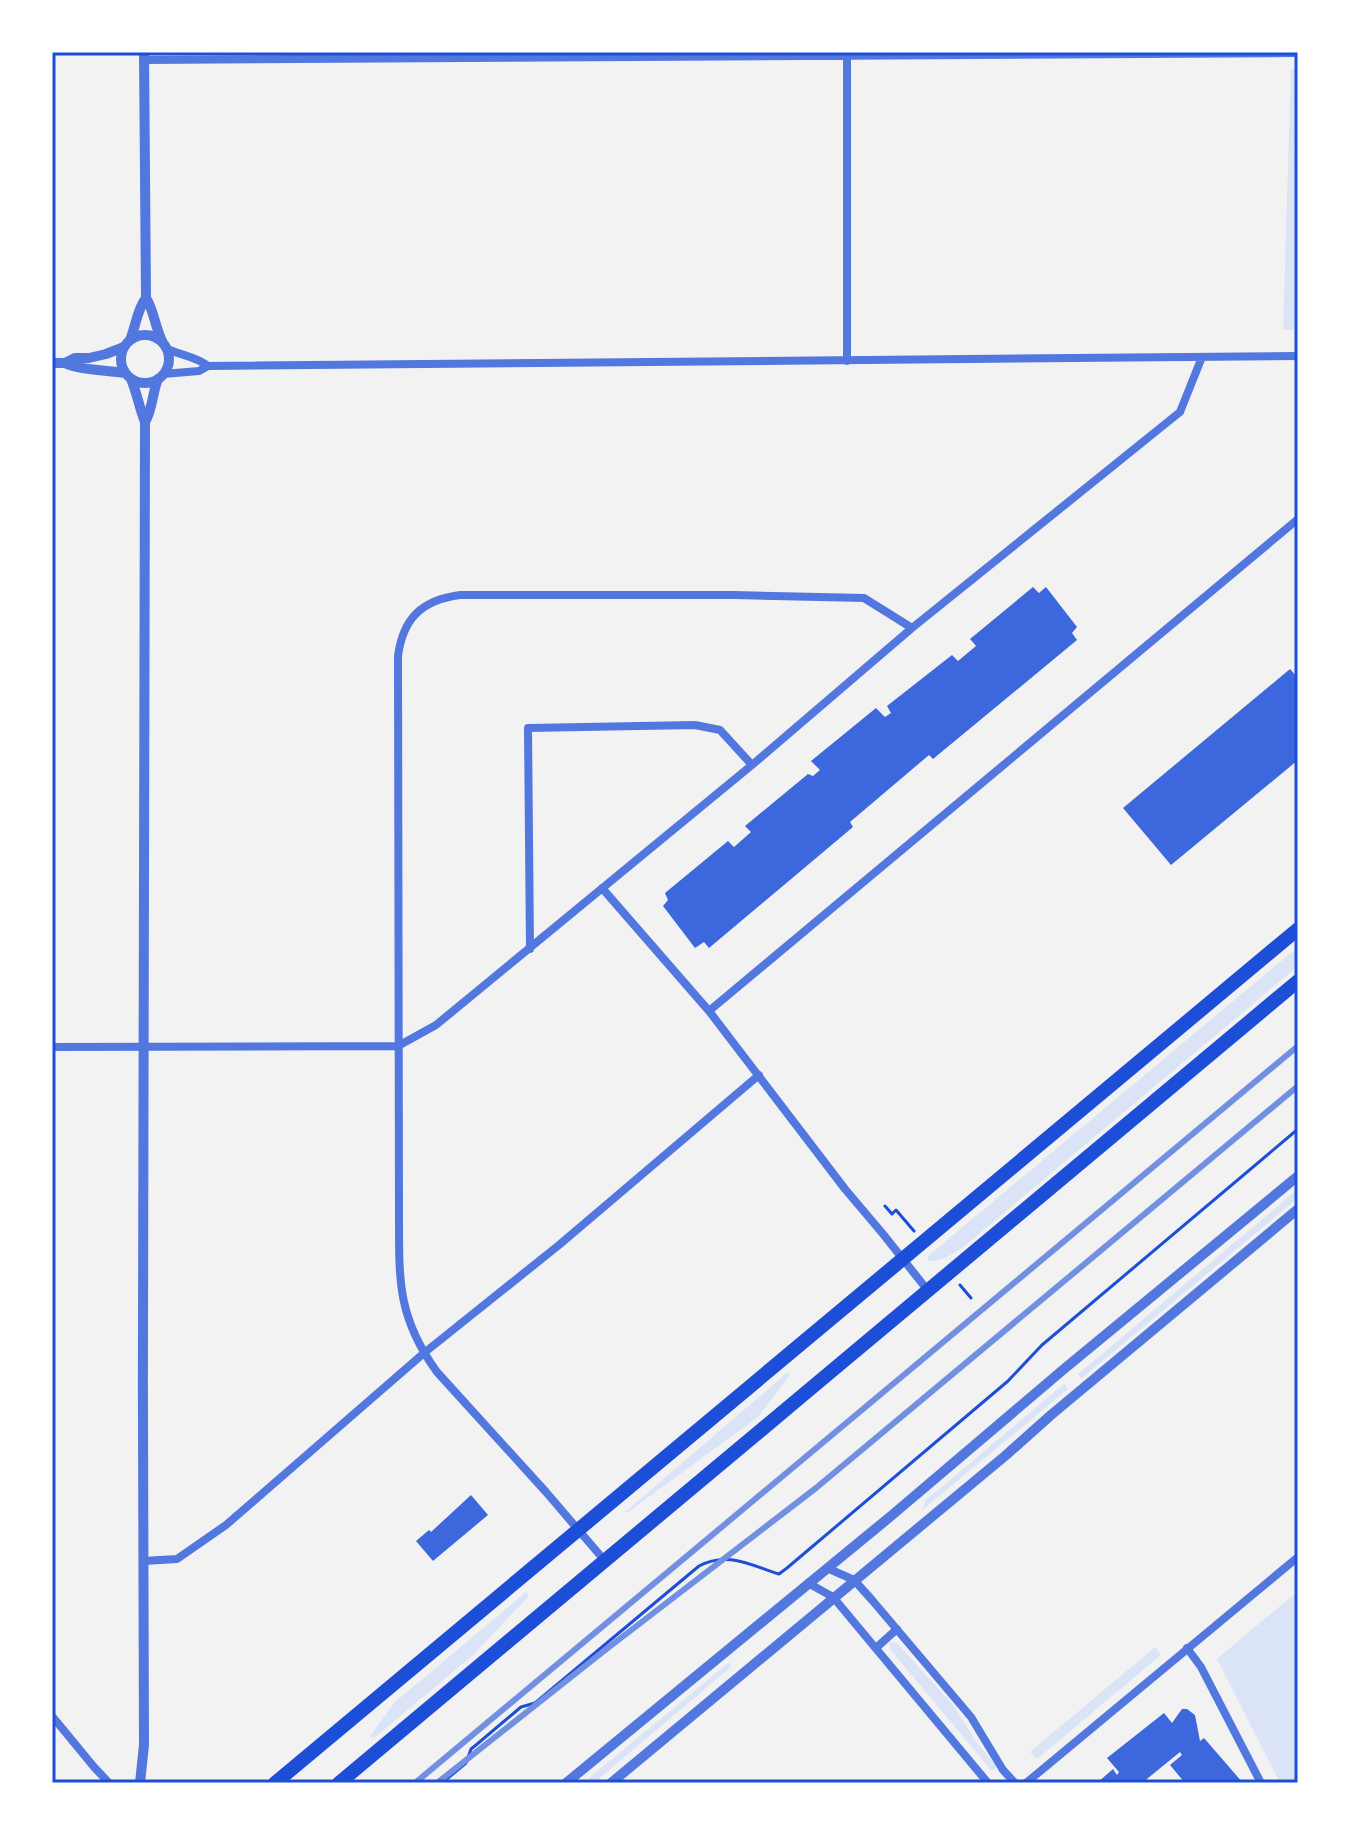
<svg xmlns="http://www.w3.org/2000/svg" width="1350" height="1835" font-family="Rubik,sans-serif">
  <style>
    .green { fill: #dbe4f7 }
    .building { fill: #3d67dc }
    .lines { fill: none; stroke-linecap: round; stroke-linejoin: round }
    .path { stroke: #1d4ed8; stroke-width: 3 }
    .minor { stroke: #5277de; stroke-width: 8 }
    .tertiary { stroke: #5277de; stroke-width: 10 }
    .trunk { stroke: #1d4ed8; stroke-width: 14 }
    .rail { stroke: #7290e2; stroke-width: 6 }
    .neatline { fill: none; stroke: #1d4ed8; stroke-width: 3 }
  </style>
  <rect width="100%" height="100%" fill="#f2f2f2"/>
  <path class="green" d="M 1291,69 L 1298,69 L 1298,330 L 1283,330 Z
    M 1298,947 L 1298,966 L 961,1249 C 951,1255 940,1262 928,1261 L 928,1256 Z
    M 1298,1189 L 1298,1198 L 1081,1379 L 1078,1374 Z
    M 787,1373 L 790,1375 L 758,1417 L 628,1512 L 625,1512 Z
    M 1064,1384 L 1068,1389 L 921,1511 L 926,1500 Z
    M 1298,1591 L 1298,1783 L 1280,1783 L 1217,1659 Z
    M 526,1592 L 529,1596 L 473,1655 L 373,1739 L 370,1736 L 395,1702 Z
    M 892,1642 L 897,1643 L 954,1706 L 975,1740 L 996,1766 L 994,1770 L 991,1770 L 890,1649 L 890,1644 Z
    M 1155,1647 L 1161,1655 L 1037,1759 L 1030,1752 Z
    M 728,1663 L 730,1663 L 731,1667 L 594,1783 L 583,1783 Z"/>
  <path class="building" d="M 1033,587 L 1039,593 L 1046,587 L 1077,627 L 1072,633 L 1077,640 L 933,759 L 929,755 L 850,822 L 853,827 L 709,948 L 704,942 L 695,948 L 663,906 L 668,900 L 665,893 L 728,841 L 734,847 L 751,832 L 745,826 L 808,774 L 813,776 L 820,770 L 811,761 L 876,708 L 885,717 L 891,713 L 887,706 L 952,655 L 958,661 L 976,646 L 970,639 Z
    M 1290,669 L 1298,678 L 1298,760 L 1171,865 L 1123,808 Z
    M 471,1495 L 488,1515 L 433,1561 L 416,1541 L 429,1530 L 431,1532 Z
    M 1182,1709 L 1187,1709 L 1195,1715 L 1200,1741 L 1204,1738 L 1243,1783 L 1185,1783 L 1170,1765 L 1182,1755 L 1180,1752 L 1142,1783 L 1097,1783 L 1113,1769 L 1117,1775 L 1119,1772 L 1107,1758 L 1164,1713 L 1172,1723 Z"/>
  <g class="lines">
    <path class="path" d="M 885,1206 L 892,1214 L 896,1210 L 914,1231
      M 960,1285 L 971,1298
      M 442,1783 L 466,1763 L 471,1749 L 476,1745 L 521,1707 L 535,1703 L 699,1566 C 727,1551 750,1565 779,1574 L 787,1568 L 1008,1381 L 1042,1345 L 1298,1129"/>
    <path class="minor" d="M 144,60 L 1298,53
      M 167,349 C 181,355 197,357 208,366
      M 847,361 L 847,54
      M 163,374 L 199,371 L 208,366 L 1298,356
      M 602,888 L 709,1011 L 845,1189 L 883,1234 L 929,1292
      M 530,949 L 528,728 L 695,725 L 720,730 L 752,765
      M 709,1011 L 1298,519
      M 52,1047 L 398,1046 L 436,1025 L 752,765 L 912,628 L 1180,412 L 1202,357
      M 143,1561 L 177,1559 L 226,1525 L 424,1353 L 559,1245 L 759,1075
      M 605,1561 L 546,1492 L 437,1372 C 398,1318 399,1282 399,1219 L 398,656 C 403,618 422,600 460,595 L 735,595 L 864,598 L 912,628
      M 827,1568 L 854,1580 L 872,1600 L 971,1717 L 1003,1770 L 1015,1783
      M 808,1583 L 833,1597 L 988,1783
      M 876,1648 L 897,1629
      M 1187,1648 L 1201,1667 L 1261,1783
      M 52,1716 L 94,1767 L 109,1783
      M 1026,1783 L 1298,1557"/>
    <path class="tertiary" d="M 144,52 L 146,298 C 154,310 155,328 163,343
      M121 359a24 24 0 1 1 48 0a24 24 0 1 1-48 0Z
      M 130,340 C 136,326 137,309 146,298
      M 52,363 L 65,363 L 75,358 L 89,358 L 106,354 L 124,347
      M 65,363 C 77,370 108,370 125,373
      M 131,379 C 137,393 139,407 145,422 C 145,863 141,1304 144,1745 L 140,1783
      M 145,422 C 153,409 152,393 158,379
      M 566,1783 L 891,1516 L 1064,1369 L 1298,1176
      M 611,1783 L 1005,1456 L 1051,1415 L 1298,1209"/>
    <path class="trunk" d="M 275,1783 L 1298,929
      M 339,1783 C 658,1515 979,1249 1298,981"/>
    <path class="rail" d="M 415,1783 L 1298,1046
      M 437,1783 L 604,1651 L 816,1488 L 1298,1086"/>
  </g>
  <rect width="1350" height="1835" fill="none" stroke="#ffffff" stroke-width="108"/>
  <rect x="54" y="54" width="1242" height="1727" class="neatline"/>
</svg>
